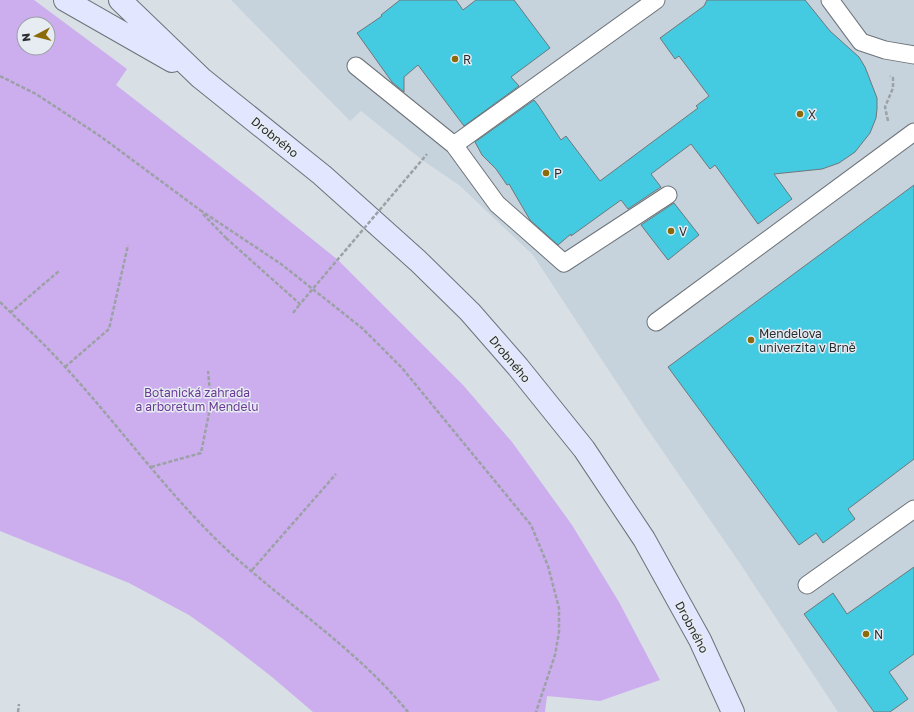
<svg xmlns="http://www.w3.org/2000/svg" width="914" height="712" font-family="'Golos Text',sans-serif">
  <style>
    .built { fill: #c6d3dd }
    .green { fill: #ccaeee; fill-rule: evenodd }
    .building { fill: #44cbe2; stroke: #6f7779 }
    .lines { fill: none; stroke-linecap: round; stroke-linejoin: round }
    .lane-casing { stroke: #6d7378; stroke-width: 19 }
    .secondary-casing { stroke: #6d7378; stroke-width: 24 }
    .path { stroke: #9ba1a5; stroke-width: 2.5; stroke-dasharray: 4 2; stroke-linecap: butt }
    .lane { stroke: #fff; stroke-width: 17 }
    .secondary { stroke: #e2e6fe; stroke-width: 22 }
    .path-bridge { stroke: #9ba1a5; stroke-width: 2.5; stroke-dasharray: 4 2; stroke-linecap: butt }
    .poi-dot { fill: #8b6a09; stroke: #e6ecf2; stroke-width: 1.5 }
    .labels { text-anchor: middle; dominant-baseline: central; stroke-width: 3; stroke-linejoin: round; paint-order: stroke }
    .poi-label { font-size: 12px; fill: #2a2d2f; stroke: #e6ecf2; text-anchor: start }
    .street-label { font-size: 12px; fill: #2a2d2f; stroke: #e6ecf2 }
    .park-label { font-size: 12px; fill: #6a3995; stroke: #e6ecf2 }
  </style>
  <rect width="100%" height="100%" fill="#d8dfe5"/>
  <path class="built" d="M 231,0 L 914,0 L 914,712 L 838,712 L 739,562 L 644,424 L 533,255 L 459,185 L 422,160 L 361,111 L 350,121 Z"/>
  <path class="green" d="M 0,0 L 34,0 L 127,69 L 116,85 L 246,186 L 338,260 L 463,385 L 512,442 L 572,525 L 619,602 L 660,680 L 600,701 L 547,696 L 545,712 L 313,712 L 272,677 L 223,639 L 189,615 L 129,583 L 0,531 ZM 24,24 L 48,24 L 48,48 L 24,48 Z"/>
  <path class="building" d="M 400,0 L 456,0 L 463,10 L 476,0 L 514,0 L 550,48 L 511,77 L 519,86 L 464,126 L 418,65 L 404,77 L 404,92 L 392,82 L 357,33 L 382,16 L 381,15 Z
    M 707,0 L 805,0 L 830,31 L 859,57 L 865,67 L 877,98 L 877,109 L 876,118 L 870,133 L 855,152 L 839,163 L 822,169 L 774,174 L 792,199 L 758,224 L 715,165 L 710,169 L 691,144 L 651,174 L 661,187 L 628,209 L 621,200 L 571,236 L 571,234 L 558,245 L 530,220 L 509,184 L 507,185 L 496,169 L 482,155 L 475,142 L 534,100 L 538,105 L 561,140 L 566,136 L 600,181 L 698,108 L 696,106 L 709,96 L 679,56 L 675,59 L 660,38 L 704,6 Z
    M 914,185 L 914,459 L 848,509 L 855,519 L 823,543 L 816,533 L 799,545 L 668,367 Z
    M 674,203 L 699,235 L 668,260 L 641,225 Z
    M 914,567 L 914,654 L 889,672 L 908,699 L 890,712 L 874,712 L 804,614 L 833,593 L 847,614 Z"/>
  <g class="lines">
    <g class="lane-casing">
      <path id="lane" d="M 830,0 L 861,42 L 885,50 L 914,55
        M 356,66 L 454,145 L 656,0
        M 454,145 L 497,204 L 564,263 L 668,195
        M 656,322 L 914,132
        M 807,585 L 914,509"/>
    </g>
    <g class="secondary-casing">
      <path id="secondary" d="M 65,0 L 172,61
        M 120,0 L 201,78 L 322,175 L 418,261 L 470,312 L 518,367 L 584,449 L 644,539 L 700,640 L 733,712"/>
    </g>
    <path class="path" d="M 0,76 L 36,94 L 100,136 L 200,210
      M 888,121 L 885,107 L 893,88 L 893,78 L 890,76
      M 422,160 L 427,154
      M 200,210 L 281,264 L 362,328 L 402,368 L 531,525 L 548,566 L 559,608 L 559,632 L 555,655 L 536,712
      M 203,214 L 226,238
      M 0,302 C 18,320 37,337 54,355 C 113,417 162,488 224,547 C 284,603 356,648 408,712
      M 10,313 L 59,271
      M 293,313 L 300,304
      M 65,367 L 109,329 L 128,245
      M 151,467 L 201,453 L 211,403 L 208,371
      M 252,570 L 336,474
      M 18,712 L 19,704"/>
    <use href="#lane" class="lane"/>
    <use href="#secondary" class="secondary"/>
    <path class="path-bridge" d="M 226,238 L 300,304 L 422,160"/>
  </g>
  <g class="poi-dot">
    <circle cx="455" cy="59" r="4"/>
    <circle cx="800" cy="114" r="4"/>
    <circle cx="546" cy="173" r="4"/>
    <circle cx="671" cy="231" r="4"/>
    <circle cx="751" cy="340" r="4"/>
    <circle cx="866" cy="634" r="4"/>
  </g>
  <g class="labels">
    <g class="poi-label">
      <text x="463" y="59">R</text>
      <text x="808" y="114">X</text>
      <text x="554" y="173">P</text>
      <text x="679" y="231">V</text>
      <text x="759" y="333">Mendelova<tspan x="759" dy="14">univerzita v Brně</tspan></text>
      <text x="874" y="634">N</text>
    </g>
    <g class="street-label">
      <text transform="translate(275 137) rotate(39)">Drobného</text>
      <text transform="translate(510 359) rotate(50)">Drobného</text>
      <text transform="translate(692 627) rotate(62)">Drobného</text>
    </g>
    <g class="park-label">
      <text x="197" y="392">Botanická zahrada<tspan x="197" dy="14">a arboretum Mendelu</tspan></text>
    </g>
  </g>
  <g transform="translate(36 36) rotate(263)"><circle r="19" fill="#e6ecf2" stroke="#9ba0a4"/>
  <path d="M0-3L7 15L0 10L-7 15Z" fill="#8b6a09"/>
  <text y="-6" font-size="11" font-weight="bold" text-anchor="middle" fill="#2a2d2f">N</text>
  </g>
</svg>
